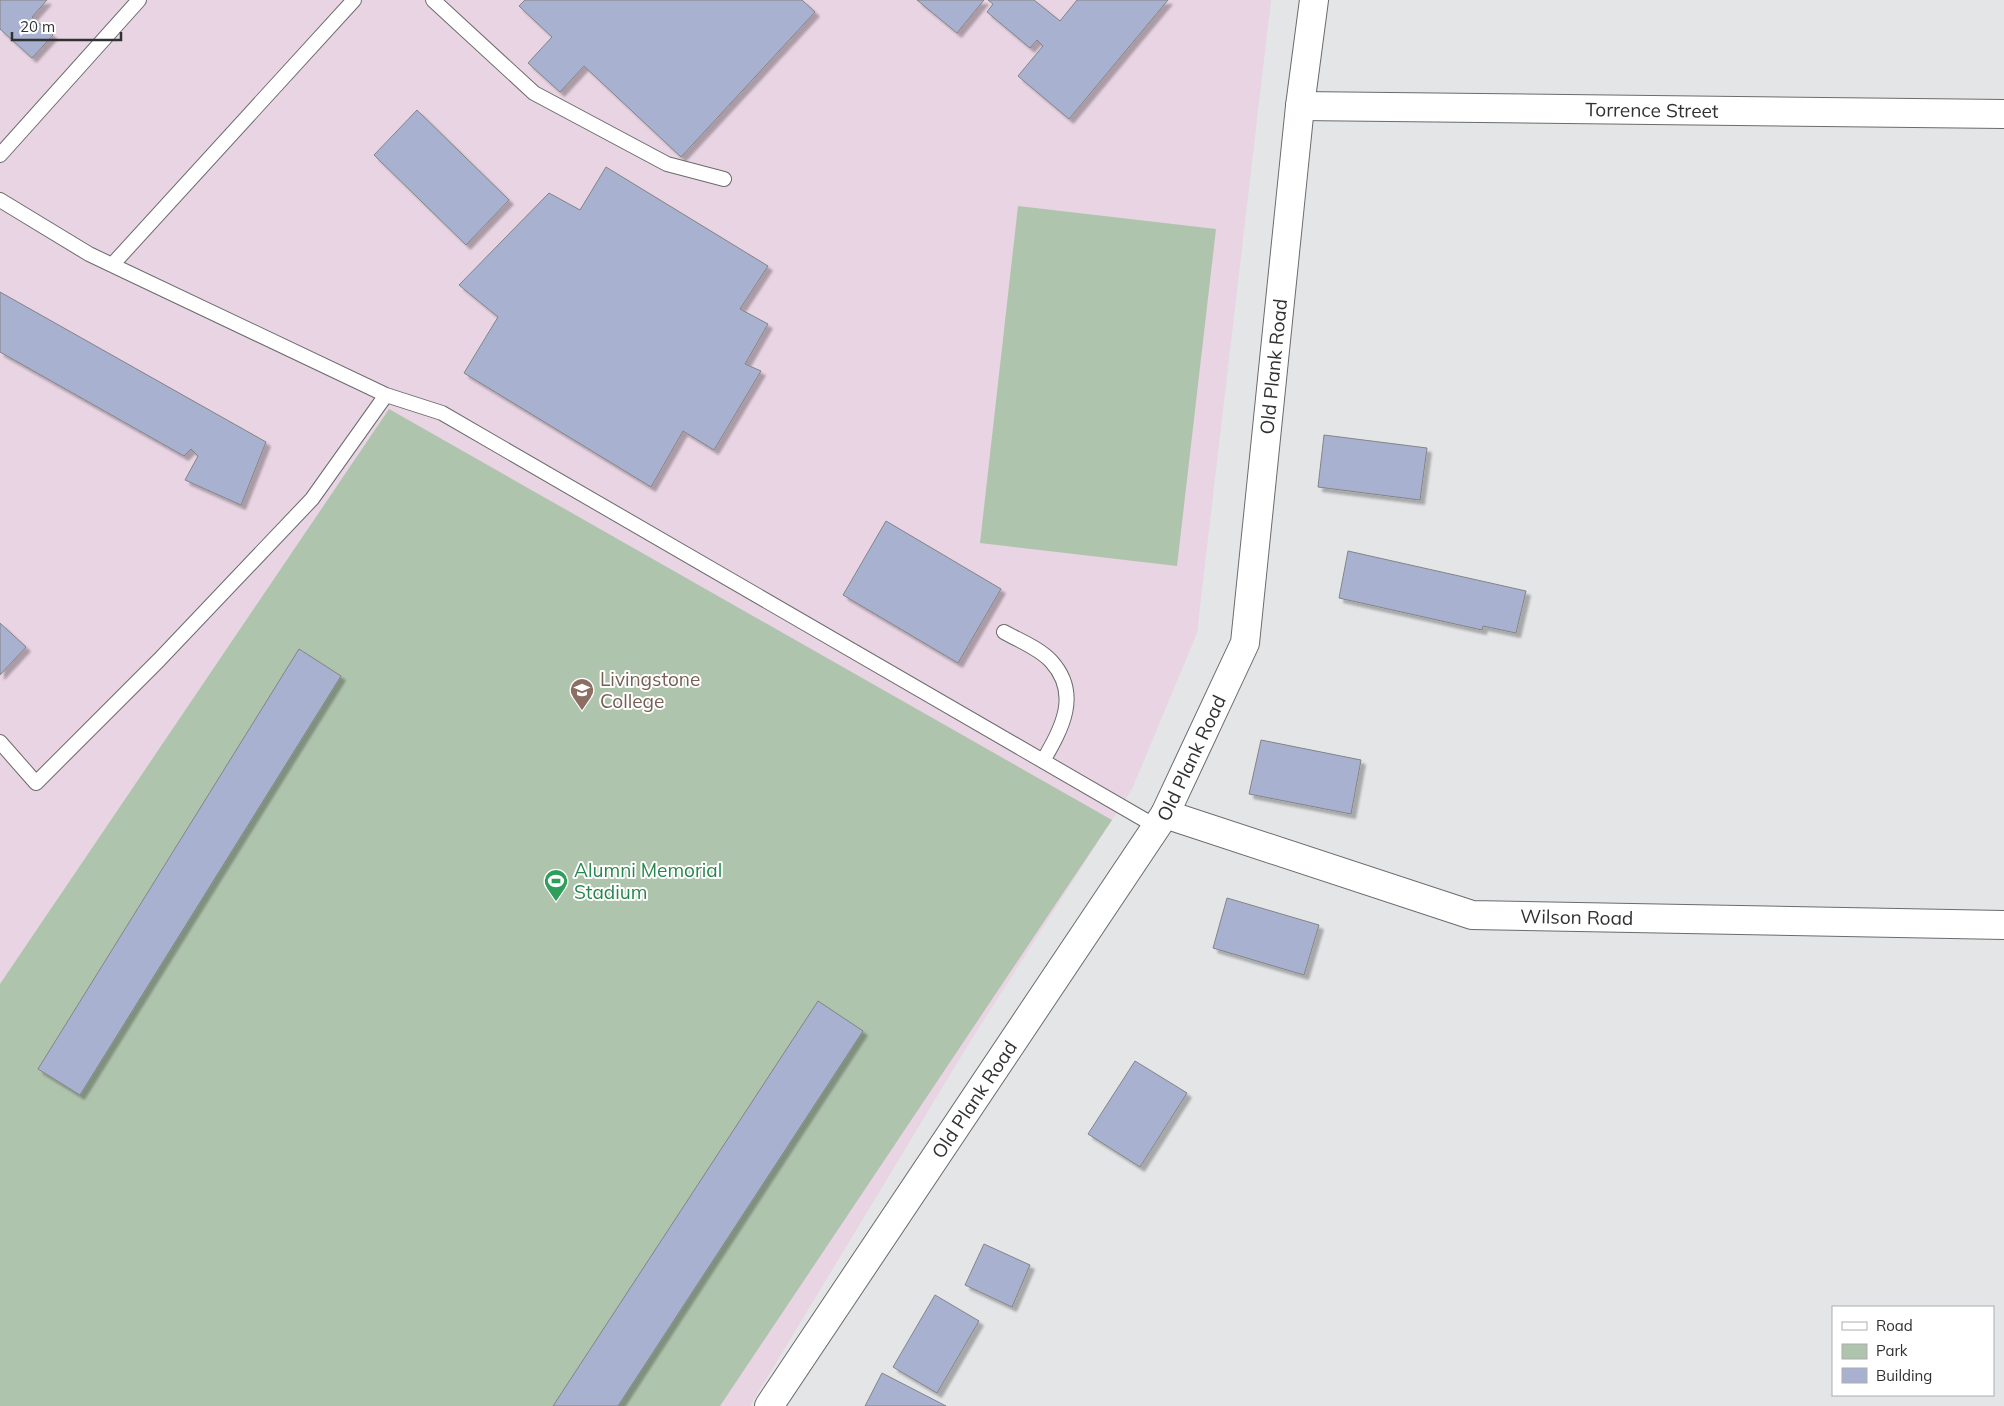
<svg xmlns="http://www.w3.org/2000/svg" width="2004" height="1406" font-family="Mulish,sans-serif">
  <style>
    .education { fill: #e9d4e3 }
    .green { fill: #afc4ad }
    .building { fill: #a9b1d1; stroke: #838485; filter: url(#shadow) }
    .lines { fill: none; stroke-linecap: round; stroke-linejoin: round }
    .service-casing { stroke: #6a6b6c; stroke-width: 16 }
    .minor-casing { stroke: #6a6b6c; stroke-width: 30 }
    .service { stroke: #fff; stroke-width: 14 }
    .minor { stroke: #fff; stroke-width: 28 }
    .labels { text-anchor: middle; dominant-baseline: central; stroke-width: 4; stroke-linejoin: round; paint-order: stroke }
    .street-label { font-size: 19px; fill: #303131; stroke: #fff }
    .education-label { font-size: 19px; fill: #785e54; stroke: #fff; text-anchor: start }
    .leisure-label { font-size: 19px; fill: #27864d; stroke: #fff; text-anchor: start }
  </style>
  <defs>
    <filter id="shadow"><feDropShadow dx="4.5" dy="4.5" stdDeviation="1" flood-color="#0004"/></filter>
  </defs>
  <rect width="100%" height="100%" fill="#e4e5e7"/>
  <path class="education" d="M 0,0 L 1271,0 L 1197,633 L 1132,789 L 971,1040 L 750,1406 L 0,1406 Z"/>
  <path class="green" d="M 1018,206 L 1216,229 L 1177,566 L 980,543 Z
    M 389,409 L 1112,820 L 720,1406 L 0,1406 L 0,984 Z"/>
  <path class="building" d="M 0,0 L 47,0 L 32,17 L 53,35 L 32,58 L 0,29 Z
    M 525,0 L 802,0 L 815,12 L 681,157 L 584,66 L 560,92 L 528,63 L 552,37 L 519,6 Z
    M 917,0 L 984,0 L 957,33 Z
    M 988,0 L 1034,0 L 1060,21 L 1077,0 L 1168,0 L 1069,119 L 1018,76 L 1043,46 L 1037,40 L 1030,48 L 987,12 L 993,4 Z
    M 417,110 L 509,200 L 466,245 L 374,155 Z
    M 606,167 L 768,266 L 740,309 L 768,324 L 745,364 L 761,371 L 714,450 L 683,431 L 651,487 L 464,373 L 498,317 L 459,285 L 549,193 L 580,210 Z
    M 0,292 L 266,442 L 241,505 L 185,480 L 198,456 L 191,449 L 184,456 L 0,352 Z
    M 1324,435 L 1427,448 L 1420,500 L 1318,487 Z
    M 886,521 L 1001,589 L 958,663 L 843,595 Z
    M 1348,551 L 1526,591 L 1516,633 L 1483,626 L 1482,630 L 1339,598 Z
    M 0,623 L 26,647 L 0,675 Z
    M 299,649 L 341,676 L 80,1095 L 38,1069 Z
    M 1261,740 L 1361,760 L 1351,814 L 1249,794 Z
    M 1227,898 L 1319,925 L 1304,975 L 1213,948 Z
    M 818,1001 L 863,1031 L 618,1406 L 553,1406 Z
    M 1135,1061 L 1187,1093 L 1140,1167 L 1088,1134 Z
    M 984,1244 L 1030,1265 L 1012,1307 L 965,1285 Z
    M 935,1295 L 979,1321 L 937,1393 L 893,1367 Z
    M 882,1373 L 946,1406 L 865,1406 Z"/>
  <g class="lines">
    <g class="service-casing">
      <path id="service" d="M 433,0 L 534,93 L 667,164 L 724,179
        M 0,155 L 139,0
        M 0,200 L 89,254 L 112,265 L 386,395 L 442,413 L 1157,827
        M 112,265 L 354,0
        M 1004,632 C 1018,640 1039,648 1051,661 C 1081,694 1062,728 1043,761
        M 0,742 L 36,783 L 159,660 L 312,499 L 386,395"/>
    </g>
    <g class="minor-casing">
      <g id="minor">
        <path id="s1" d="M 1300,106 L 2004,114"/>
        <path id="s2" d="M 1165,814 L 1472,915 L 2004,925"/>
        <path id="s3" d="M 769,1406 L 1165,814 L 1245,643 L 1300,106 L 1314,0"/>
      </g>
    </g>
    <use href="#service" class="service"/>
    <use href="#minor" class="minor"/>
  </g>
  <defs>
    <g id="university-pin" transform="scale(1.25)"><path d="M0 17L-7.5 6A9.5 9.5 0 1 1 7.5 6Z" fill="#8d6e63" stroke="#fff"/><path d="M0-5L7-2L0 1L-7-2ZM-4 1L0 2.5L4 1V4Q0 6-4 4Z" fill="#fff"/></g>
    <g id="stadium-pin" transform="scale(1.25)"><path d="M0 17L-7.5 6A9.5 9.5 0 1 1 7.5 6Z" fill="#2e9e5b" stroke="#fff"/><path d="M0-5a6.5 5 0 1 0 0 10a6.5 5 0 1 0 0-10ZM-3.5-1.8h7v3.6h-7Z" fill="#fff"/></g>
  </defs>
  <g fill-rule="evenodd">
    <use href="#university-pin" x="582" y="690"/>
    <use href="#stadium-pin" x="556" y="881"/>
  </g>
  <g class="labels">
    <g class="street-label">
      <text stroke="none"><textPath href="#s1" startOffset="352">Torrence Street</textPath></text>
      <text stroke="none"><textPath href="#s3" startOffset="1179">Old Plank Road</textPath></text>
      <text stroke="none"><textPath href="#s3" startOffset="774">Old Plank Road</textPath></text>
      <text stroke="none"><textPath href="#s2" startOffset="428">Wilson Road</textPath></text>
      <text stroke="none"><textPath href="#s3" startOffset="369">Old Plank Road</textPath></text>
    </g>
    <g class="education-label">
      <text x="600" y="679">Livingstone<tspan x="600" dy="22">College</tspan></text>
    </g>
    <g class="leisure-label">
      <text x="574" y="870">Alumni Memorial<tspan x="574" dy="22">Stadium</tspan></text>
    </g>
  </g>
  <rect x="1832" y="1306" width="162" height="90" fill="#ffffff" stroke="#acadad"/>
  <rect x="1842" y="1322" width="25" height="8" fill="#ffffff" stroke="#acadad"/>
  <text x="1876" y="1331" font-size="15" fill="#303131">Road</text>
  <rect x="1842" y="1344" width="25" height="15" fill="#afc4ad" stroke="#acadad"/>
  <text x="1876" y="1356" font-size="15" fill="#303131">Park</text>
  <rect x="1842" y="1368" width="25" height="15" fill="#a9b1d1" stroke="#acadad"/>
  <text x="1876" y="1381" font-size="15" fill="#303131">Building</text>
  <path d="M12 32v8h109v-8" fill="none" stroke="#303131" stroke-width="2.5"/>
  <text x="20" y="32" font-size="15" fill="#303131" stroke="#ffffff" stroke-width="4" paint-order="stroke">20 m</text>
</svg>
